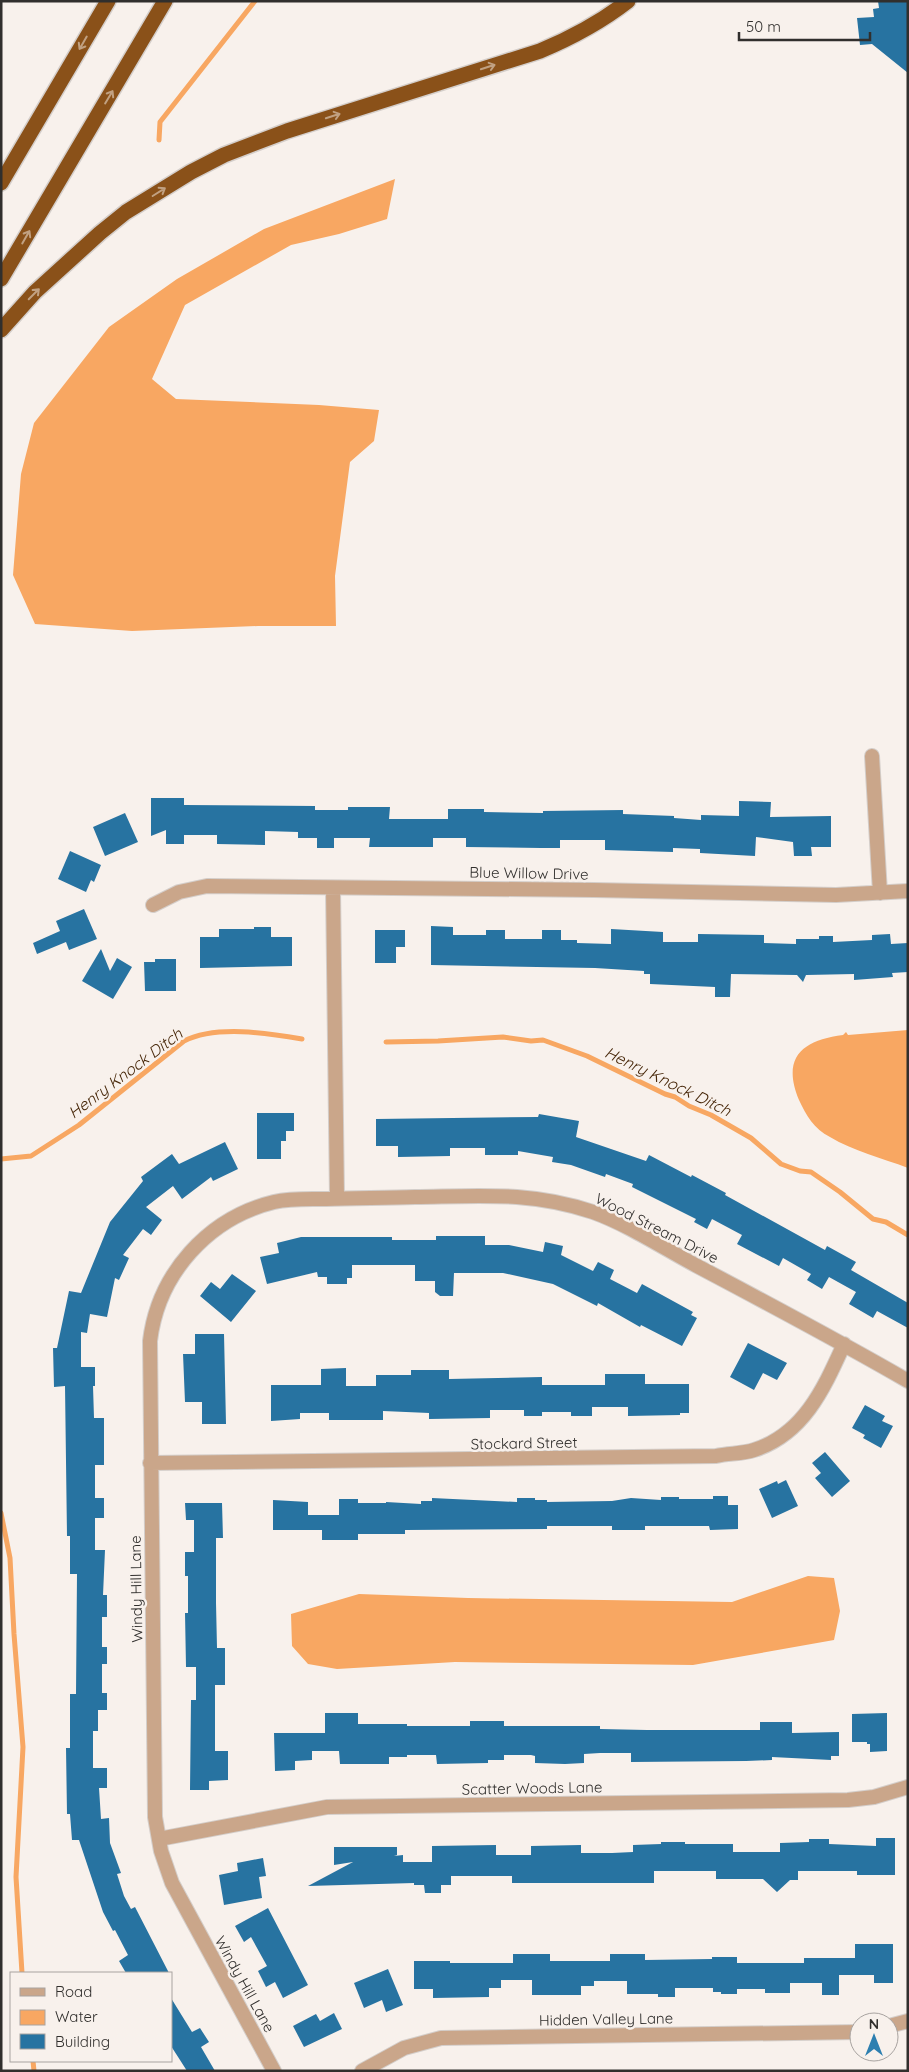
<svg xmlns="http://www.w3.org/2000/svg" width="909" height="2072" font-family="Quicksand,sans-serif">
  <style>
    .water { fill: #f8a762 }
    .lines { fill: none; stroke-linecap: round; stroke-linejoin: round }
    .stream { stroke: #f8a762; stroke-width: 5 }
    .building { fill: #2773a1 }
    .minor-casing { stroke: #d4ceca; stroke-width: 16 }
    .motorway-casing { stroke: #d4ceca; stroke-width: 18 }
    .minor { stroke: #caa68a; stroke-width: 14 }
    .motorway { stroke: #8a5119; stroke-width: 15 }
    .oneway { stroke: #c1a182 }
    .labels { text-anchor: middle; dominant-baseline: central; stroke-width: 5; stroke-linejoin: round; paint-order: stroke }
    .street-label { font-size: 15px; fill: #312f2d; stroke: #f8f1ec }
    .water-label { font-size: 16px; font-style: italic; fill: #472709; stroke: #f8f1ec }
  </style>
  <rect width="100%" height="100%" fill="#f8f1ec"/>
  <path class="water" d="M 395,179 L 387,219 L 339,234 L 291,245 L 185,305 L 152,379 L 176,399 L 319,405 L 379,410 L 374,441 L 350,462 L 335,576 L 336,626 L 258,626 L 132,631 L 35,624 L 13,575 L 21,474 L 34,423 L 109,327 L 177,279 L 264,229 Z
    M 908,1030 L 908,1168 C 882,1158 853,1151 830,1137 C 814,1129 806,1115 799,1100 C 781,1057 803,1040 843,1035 L 846,1032 L 848,1035 Z
    M 808,1576 L 834,1578 L 840,1611 L 834,1640 L 693,1665 L 455,1662 L 337,1669 L 308,1664 L 292,1646 L 291,1614 L 359,1594 L 468,1598 L 732,1602 Z"/>
  <g class="lines">
    <path class="stream" d="M 159,140 L 160,122 L 255,1
      M 386,1042 L 438,1041 L 503,1037 L 531,1041 L 543,1040 L 587,1056 L 665,1094 L 675,1097 L 689,1106 L 711,1115 L 751,1138 L 781,1164 L 800,1171 L 811,1172 L 840,1192 L 873,1219 L 886,1222 L 908,1235
      M 1,1159 L 31,1156 L 79,1125 L 184,1041 C 216,1025 267,1033 302,1039
      M 1,1513 L 10,1558 L 14,1634 L 23,1747 L 16,1877 L 22,1973
      M 33,2061 L 34,2071"/>
  </g>
  <path class="building" d="M 878,1 L 908,1 L 908,73 L 872,44 L 860,45 L 857,18 L 874,17 L 873,9 L 879,8 Z
    M 151,798 L 184,798 L 184,805 L 315,806 L 315,810 L 348,810 L 348,807 L 390,807 L 389,819 L 448,819 L 448,809 L 484,809 L 484,812 L 543,813 L 543,811 L 623,810 L 623,814 L 674,816 L 674,818 L 701,820 L 701,815 L 739,816 L 739,801 L 771,802 L 770,817 L 831,816 L 831,847 L 811,847 L 812,856 L 794,856 L 793,842 L 756,837 L 755,856 L 700,853 L 700,849 L 673,848 L 673,852 L 605,850 L 605,840 L 560,840 L 560,848 L 541,848 L 466,847 L 466,838 L 433,838 L 433,847 L 369,847 L 370,838 L 334,838 L 334,848 L 317,848 L 317,838 L 298,838 L 298,832 L 265,831 L 265,845 L 217,844 L 217,835 L 184,835 L 184,844 L 166,844 L 166,830 L 151,836 Z
    M 125,813 L 138,842 L 105,856 L 93,827 Z
    M 70,851 L 101,865 L 94,882 L 91,880 L 86,892 L 58,879 Z
    M 84,909 L 97,939 L 69,950 L 66,942 L 37,954 L 33,943 L 60,931 L 56,921 Z
    M 431,926 L 453,927 L 453,935 L 486,935 L 486,930 L 505,930 L 505,939 L 542,939 L 542,930 L 561,930 L 561,940 L 577,940 L 577,943 L 611,944 L 611,929 L 663,932 L 663,942 L 698,942 L 698,934 L 764,935 L 764,943 L 796,944 L 796,939 L 819,939 L 819,936 L 833,936 L 833,942 L 872,940 L 872,935 L 890,934 L 891,944 L 908,943 L 908,972 L 892,973 L 893,977 L 854,980 L 854,974 L 806,975 L 803,982 L 797,975 L 731,974 L 730,997 L 715,997 L 715,987 L 650,984 L 650,974 L 644,974 L 644,971 L 595,968 L 431,965 Z
    M 254,927 L 271,927 L 271,937 L 292,937 L 292,966 L 200,968 L 200,937 L 219,937 L 219,929 L 254,929 Z
    M 375,930 L 405,930 L 405,947 L 396,947 L 396,963 L 375,963 Z
    M 101,949 L 110,971 L 117,958 L 132,967 L 113,999 L 82,981 Z
    M 155,959 L 176,959 L 176,991 L 145,991 L 144,962 L 155,962 Z
    M 257,1113 L 294,1113 L 294,1131 L 286,1131 L 286,1141 L 281,1141 L 281,1159 L 257,1159 Z
    M 539,1114 L 579,1121 L 576,1137 L 646,1161 L 649,1155 L 691,1177 L 692,1175 L 726,1193 L 725,1195 L 825,1250 L 827,1246 L 856,1262 L 851,1270 L 908,1303 L 908,1328 L 877,1311 L 873,1318 L 849,1304 L 856,1292 L 829,1277 L 822,1289 L 807,1280 L 811,1274 L 783,1258 L 779,1266 L 737,1244 L 742,1235 L 712,1219 L 707,1229 L 694,1222 L 696,1219 L 632,1187 L 633,1184 L 606,1174 L 605,1177 L 571,1165 L 552,1162 L 553,1157 L 518,1151 L 518,1155 L 485,1155 L 485,1148 L 450,1148 L 450,1156 L 398,1157 L 398,1146 L 376,1146 L 376,1119 L 538,1117 Z
    M 225,1142 L 238,1169 L 213,1181 L 211,1177 L 182,1199 L 173,1186 L 146,1207 L 162,1220 L 151,1235 L 143,1229 L 123,1255 L 129,1258 L 119,1280 L 115,1278 L 107,1317 L 90,1314 L 87,1333 L 81,1332 L 81,1367 L 95,1367 L 95,1386 L 93,1386 L 94,1418 L 104,1418 L 104,1465 L 95,1465 L 95,1498 L 104,1498 L 104,1518 L 95,1518 L 95,1550 L 105,1550 L 103,1595 L 107,1595 L 107,1617 L 102,1617 L 102,1647 L 107,1647 L 107,1664 L 102,1664 L 102,1693 L 107,1693 L 107,1710 L 98,1710 L 98,1731 L 93,1731 L 93,1768 L 107,1768 L 107,1788 L 99,1788 L 101,1819 L 109,1818 L 110,1843 L 121,1873 L 117,1874 L 124,1896 L 131,1909 L 135,1907 L 169,1973 L 126,1973 L 119,1961 L 128,1955 L 115,1930 L 113,1931 L 103,1912 L 79,1840 L 72,1840 L 70,1814 L 67,1814 L 66,1748 L 70,1748 L 70,1694 L 76,1694 L 77,1574 L 70,1574 L 70,1536 L 67,1536 L 65,1386 L 54,1387 L 53,1348 L 57,1348 L 69,1291 L 81,1293 L 110,1222 L 143,1181 L 141,1177 L 172,1154 L 179,1164 Z
    M 436,1236 L 485,1236 L 485,1245 L 509,1245 L 543,1252 L 545,1242 L 563,1246 L 561,1255 L 593,1271 L 598,1262 L 614,1270 L 610,1279 L 637,1293 L 642,1284 L 693,1312 L 691,1315 L 697,1318 L 682,1346 L 641,1325 L 640,1327 L 598,1303 L 597,1306 L 553,1284 L 503,1273 L 454,1273 L 453,1296 L 440,1296 L 435,1292 L 435,1281 L 415,1281 L 415,1265 L 352,1265 L 352,1278 L 347,1278 L 347,1284 L 327,1284 L 327,1277 L 318,1277 L 317,1272 L 267,1284 L 260,1257 L 279,1253 L 277,1243 L 301,1237 L 392,1237 L 392,1240 L 436,1240 Z
    M 232,1274 L 256,1291 L 231,1322 L 200,1296 L 211,1282 L 220,1289 Z
    M 195,1334 L 224,1334 L 226,1424 L 202,1424 L 202,1402 L 185,1402 L 183,1354 L 195,1354 Z
    M 748,1343 L 787,1363 L 777,1380 L 763,1373 L 754,1390 L 730,1377 Z
    M 346,1368 L 346,1386 L 376,1386 L 376,1375 L 411,1375 L 411,1370 L 449,1370 L 449,1379 L 542,1377 L 542,1385 L 605,1385 L 605,1374 L 645,1374 L 645,1384 L 689,1384 L 689,1413 L 680,1413 L 680,1415 L 628,1416 L 628,1407 L 592,1407 L 592,1416 L 571,1416 L 571,1412 L 542,1412 L 542,1416 L 524,1416 L 524,1410 L 490,1410 L 490,1418 L 429,1419 L 429,1413 L 383,1411 L 383,1420 L 329,1420 L 329,1413 L 300,1413 L 300,1419 L 271,1421 L 271,1385 L 321,1385 L 321,1369 Z
    M 865,1405 L 885,1416 L 882,1421 L 893,1426 L 881,1448 L 863,1438 L 865,1435 L 852,1428 Z
    M 825,1452 L 850,1481 L 832,1497 L 815,1478 L 821,1473 L 812,1463 Z
    M 786,1480 L 798,1506 L 772,1518 L 759,1489 L 777,1481 L 778,1484 Z
    M 713,1496 L 728,1496 L 728,1505 L 738,1505 L 738,1529 L 710,1530 L 709,1526 L 645,1526 L 645,1530 L 612,1530 L 612,1526 L 547,1526 L 547,1529 L 405,1530 L 405,1534 L 358,1534 L 358,1540 L 322,1540 L 322,1530 L 273,1530 L 273,1500 L 308,1502 L 308,1515 L 339,1515 L 339,1499 L 358,1499 L 358,1503 L 386,1503 L 386,1502 L 421,1504 L 421,1501 L 432,1501 L 432,1498 L 517,1502 L 517,1498 L 535,1498 L 535,1500 L 547,1500 L 547,1502 L 612,1501 L 631,1498 L 661,1500 L 661,1497 L 679,1497 L 679,1499 L 713,1499 Z
    M 185,1503 L 222,1503 L 223,1538 L 216,1538 L 216,1603 L 217,1648 L 225,1648 L 225,1685 L 215,1685 L 215,1751 L 228,1751 L 228,1780 L 209,1781 L 209,1790 L 190,1790 L 191,1700 L 196,1700 L 196,1667 L 186,1667 L 185,1613 L 188,1613 L 188,1576 L 185,1576 L 185,1552 L 194,1552 L 194,1520 L 186,1520 Z
    M 325,1713 L 358,1713 L 358,1724 L 407,1724 L 407,1726 L 470,1726 L 470,1721 L 504,1721 L 504,1726 L 600,1726 L 600,1729 L 647,1730 L 760,1730 L 760,1722 L 792,1722 L 792,1733 L 839,1732 L 839,1756 L 831,1756 L 831,1760 L 772,1757 L 772,1760 L 746,1761 L 631,1762 L 631,1753 L 600,1753 L 584,1754 L 584,1763 L 565,1764 L 535,1763 L 535,1756 L 531,1755 L 504,1755 L 504,1760 L 488,1760 L 488,1763 L 437,1764 L 436,1755 L 407,1755 L 407,1757 L 389,1757 L 389,1764 L 340,1764 L 339,1751 L 312,1751 L 312,1760 L 295,1761 L 295,1770 L 275,1771 L 274,1733 L 325,1733 Z
    M 887,1713 L 887,1751 L 870,1752 L 870,1744 L 867,1744 L 867,1742 L 852,1742 L 852,1714 Z
    M 876,1838 L 895,1838 L 895,1875 L 857,1875 L 857,1871 L 798,1871 L 798,1880 L 790,1880 L 777,1892 L 763,1879 L 716,1879 L 716,1871 L 654,1871 L 654,1883 L 512,1883 L 512,1876 L 451,1876 L 451,1885 L 441,1885 L 441,1893 L 425,1893 L 424,1885 L 414,1885 L 414,1883 L 308,1886 L 353,1862 L 334,1865 L 334,1847 L 397,1847 L 397,1855 L 394,1856 L 403,1855 L 403,1862 L 432,1862 L 432,1846 L 496,1845 L 496,1855 L 531,1855 L 531,1846 L 581,1845 L 581,1853 L 612,1853 L 633,1852 L 633,1845 L 661,1844 L 661,1842 L 685,1842 L 685,1844 L 733,1844 L 733,1852 L 780,1852 L 780,1843 L 809,1842 L 809,1839 L 829,1839 L 829,1844 L 876,1846 Z
    M 263,1858 L 266,1876 L 259,1877 L 262,1898 L 224,1905 L 219,1875 L 238,1871 L 237,1863 Z
    M 268,1908 L 308,1985 L 283,1998 L 275,1982 L 266,1987 L 258,1971 L 267,1966 L 251,1937 L 244,1942 L 235,1926 Z
    M 855,1944 L 893,1944 L 893,1983 L 874,1983 L 874,1975 L 839,1975 L 839,1995 L 822,1995 L 822,1983 L 790,1983 L 790,1993 L 765,1993 L 765,1989 L 737,1989 L 737,1994 L 721,1994 L 721,1992 L 713,1992 L 713,1988 L 675,1988 L 675,1997 L 658,1997 L 658,1994 L 627,1994 L 627,1981 L 594,1981 L 594,1986 L 581,1986 L 581,1995 L 532,1995 L 532,1980 L 501,1980 L 501,1988 L 489,1988 L 489,1997 L 433,1998 L 433,1989 L 414,1989 L 414,1961 L 450,1961 L 450,1963 L 513,1963 L 513,1954 L 550,1954 L 550,1961 L 610,1961 L 610,1954 L 645,1954 L 645,1960 L 712,1959 L 712,1957 L 737,1957 L 737,1963 L 804,1963 L 804,1958 L 855,1958 Z
    M 388,1969 L 403,2005 L 386,2012 L 382,2000 L 364,2008 L 354,1983 Z
    M 171,1998 L 192,2032 L 200,2028 L 209,2042 L 201,2047 L 215,2071 L 187,2071 L 180,2060 L 171,2046 Z
    M 334,2013 L 342,2029 L 304,2047 L 293,2026 L 316,2014 L 320,2021 Z"/>
  <g class="lines">
    <g class="minor-casing">
      <path id="minor" d="M 872,756 L 880,893
        M 333,888 L 337,1198
        M 153,905 L 179,892 L 207,886 L 594,890 L 836,895 L 908,891
        M 150,1463 L 716,1456 C 729,1453 742,1454 754,1450 C 804,1434 824,1388 844,1344
        M 159,1839 L 327,1807 L 848,1800 L 874,1797 L 908,1787
        M 889,2026 L 908,2021
        M 274,2071 L 172,1883 L 161,1851 L 155,1817 L 150,1341 C 158,1274 208,1218 274,1202 C 291,1198 309,1199 326,1199 C 356,1198 385,1198 415,1197 C 479,1196 531,1191 593,1212 C 629,1225 665,1249 699,1267 C 769,1304 839,1341 908,1381
        M 362,2071 L 404,2048 L 441,2038 L 859,2032"/>
    </g>
    <g class="motorway-casing">
      <path id="motorway" d="M 1,183 L 108,1
        M 1,279 L 165,1
        M 1,330 L 35,292 L 100,233 L 126,212 L 191,172 L 224,155 L 287,131 L 540,51 C 571,38 601,22 628,1"/>
    </g>
    <use href="#minor" class="minor"/>
    <use href="#motorway" class="motorway"/>
  </g>
  <defs><path id="oneway-shaft" d="M-6 0H5M1.5-3L5.5 0L1.5 3" fill="none" stroke-width="1.6" stroke-linecap="round" stroke-linejoin="round" transform="scale(1.25)"/></defs>
  <g class="oneway">
    <use href="#oneway-shaft" transform="translate(83 43) rotate(120)"/>
    <use href="#oneway-shaft" transform="translate(488 67) rotate(-18)"/>
    <use href="#oneway-shaft" transform="translate(109 97) rotate(-59)"/>
    <use href="#oneway-shaft" transform="translate(333 116) rotate(-18)"/>
    <use href="#oneway-shaft" transform="translate(159 192) rotate(-32)"/>
    <use href="#oneway-shaft" transform="translate(26 237) rotate(-60)"/>
    <use href="#oneway-shaft" transform="translate(34 294) rotate(-45)"/>
  </g>
  <g class="labels">
    <g class="street-label">
      <text transform="translate(529 873) rotate(1)">Blue Willow Drive</text>
      <text transform="translate(657 1228) rotate(27)">Wood Stream Drive</text>
      <text transform="translate(524 1443) rotate(-1)">Stockard Street</text>
      <text transform="translate(136 1589) rotate(-91)">Windy Hill Lane</text>
      <text transform="translate(532 1788) rotate(-1)">Scatter Woods Lane</text>
      <text transform="translate(245 1984) rotate(61)">Windy Hill Lane</text>
      <text transform="translate(606 2019) rotate(-1)">Hidden Valley Lane</text>
    </g>
    <g class="water-label">
      <text transform="translate(125 1073) rotate(-37)">Henry Knock Ditch</text>
      <text transform="translate(668 1081) rotate(26)">Henry Knock Ditch</text>
    </g>
  </g>
  <rect width="909" height="2072" fill="none" stroke="#312f2d" stroke-width="5"/>
  <rect x="10" y="1972" width="162" height="90" fill="#f8f1ec" stroke="#a8a3a0"/>
  <rect x="20" y="1988" width="25" height="8" fill="#caa68a" stroke="#a8a3a0"/>
  <text x="55" y="1997" font-size="15" fill="#312f2d">Road</text>
  <rect x="20" y="2010" width="25" height="15" fill="#f8a762" stroke="#a8a3a0"/>
  <text x="55" y="2022" font-size="15" fill="#312f2d">Water</text>
  <rect x="20" y="2034" width="25" height="15" fill="#2773a1" stroke="#a8a3a0"/>
  <text x="55" y="2047" font-size="15" fill="#312f2d">Building</text>
  <g transform="translate(874 2037)"><circle r="24" fill="#f8f1ec" stroke="#a8a3a0"/>
  <path d="M0-4L9 19L0 12L-9 19Z" fill="#2d7fb0"/>
  <text y="-8" font-size="14" font-weight="bold" text-anchor="middle" fill="#312f2d">N</text>
  </g>
  <path d="M739 32v8h131v-8" fill="none" stroke="#312f2d" stroke-width="2.5"/>
  <text x="746" y="32" font-size="15" fill="#312f2d" stroke="#f8f1ec" stroke-width="4" paint-order="stroke">50 m</text>
</svg>
